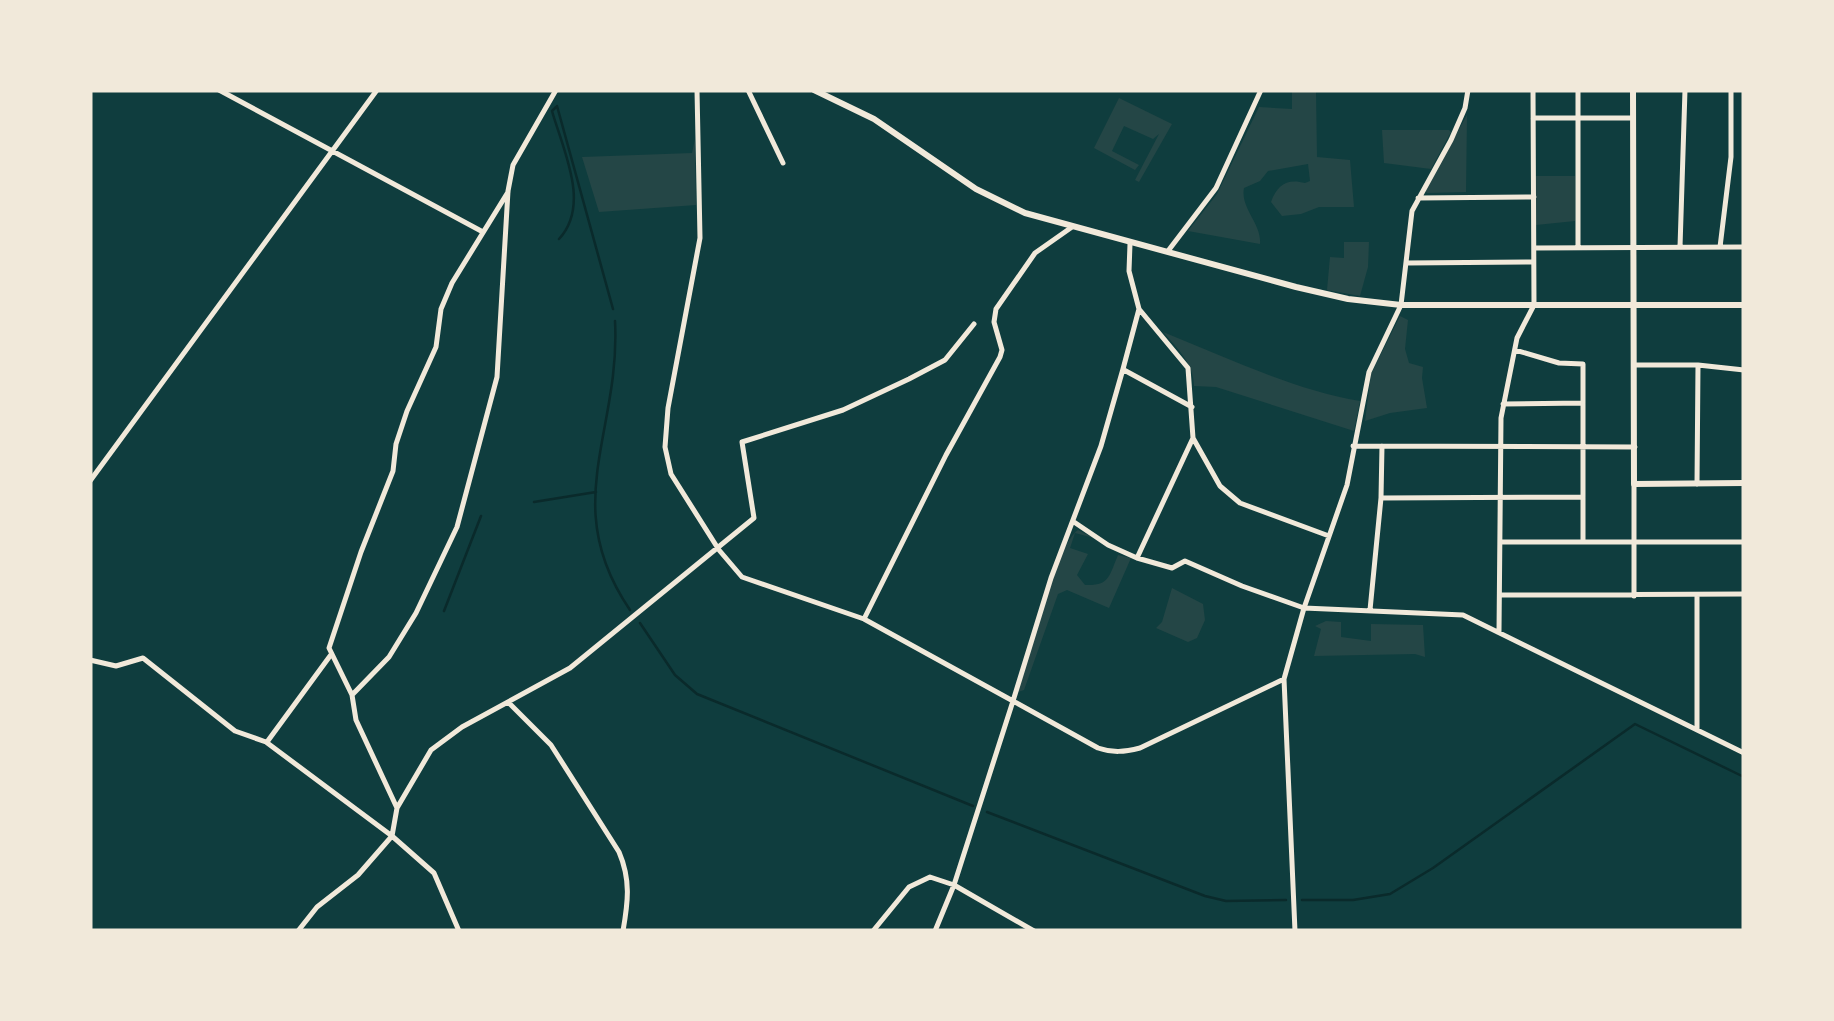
<svg xmlns="http://www.w3.org/2000/svg" width="1834" height="1021" font-family="'Source Serif 4',serif">
  <style>
    .green { fill: #244646 }
    .lines { fill: none; stroke-linecap: round; stroke-linejoin: round }
    .stream { stroke: #0a2a2b; stroke-width: 2.5 }
    .minor { stroke: #f1e9da; stroke-width: 5 }
    .tertiary { stroke: #f1e9da; stroke-width: 6 }
  </style>
  <rect width="100%" height="100%" fill="#0f3d3e"/>
  <path class="green" d="M 1292,92 L 1316,92 L 1317,157 L 1350,160 L 1354,207 L 1319,207 L 1301,214 L 1282,216 L 1271,202 C 1277,185 1287,178 1305,183 L 1310,181 L 1308,164 L 1268,171 L 1260,181 L 1244,188 C 1240,208 1262,224 1260,244 L 1188,231 L 1217,194 L 1259,107 L 1292,109 Z
    M 1119,98 L 1172,124 L 1139,182 L 1135,180 L 1159,134 L 1153,139 L 1124,126 L 1112,151 L 1139,165 L 1135,170 L 1094,148 Z
    M 1467,115 L 1466,192 L 1427,193 L 1425,190 Z
    M 1382,130 L 1449,130 L 1451,132 L 1431,169 L 1384,163 Z
    M 695,139 L 696,205 L 599,212 L 582,157 L 692,153 Z
    M 1536,176 L 1575,176 L 1575,221 L 1536,225 Z
    M 1344,242 L 1369,242 L 1368,267 L 1360,296 L 1327,290 L 1330,257 L 1344,258 Z
    M 1400,316 L 1408,320 L 1405,349 L 1409,363 L 1423,367 L 1422,378 L 1427,408 L 1390,413 L 1365,421 L 1371,374 Z
    M 1163,332 C 1226,357 1293,390 1360,401 L 1354,431 L 1216,387 L 1194,386 C 1194,364 1177,348 1163,332 Z
    M 1078,530 L 1094,538 L 1075,533 L 1070,548 L 1088,554 L 1077,575 L 1085,585 C 1110,586 1109,576 1118,555 L 1131,558 L 1109,608 L 1067,590 L 1058,594 L 1024,690 L 1018,692 C 1027,662 1057,543 1078,530 Z
    M 1172,588 L 1203,604 L 1205,620 L 1197,638 L 1188,642 L 1156,628 L 1162,622 Z
    M 1326,621 L 1341,622 L 1341,637 L 1371,641 L 1371,624 L 1423,625 L 1425,657 L 1415,654 L 1314,656 L 1321,629 L 1315,626 Z"/>
  <g class="lines">
    <path class="stream" d="M 557,106 L 613,309
      M 556,107 L 552,111 C 563,150 591,205 559,239
      M 615,321 C 621,432 558,505 630,610
      M 534,502 L 596,492
      M 444,611 L 481,516
      M 640,623 L 675,675 L 697,694 L 973,806
      M 987,812 L 1205,896 L 1226,901 L 1286,900
      M 1302,900 L 1353,900 L 1390,894 L 1433,868 L 1635,724 L 1744,777"/>
    <path class="minor" d="M 219,90 L 483,232
      M 697,90 L 700,238 L 668,408 L 665,447 L 671,474 L 719,550 L 742,577 L 864,619 L 1013,701 L 954,885 L 935,931
      M 748,90 L 783,163
      M 1468,90 L 1465,108 L 1451,140 L 1412,211 L 1401,305 L 1369,372 L 1347,485 L 1304,608 L 1463,615 L 1744,753
      M 1533,118 L 1633,118
      M 1418,198 L 1534,197
      M 1130,244 L 1129,271 L 1139,309 L 1123,369 L 1101,446 L 1051,578 L 1013,701 L 1098,748 C 1113,753 1124,752 1140,748 L 1284,679
      M 1578,247 L 1578,90
      M 1680,247 L 1685,90
      M 1720,247 L 1731,157 L 1731,90
      M 1534,248 L 1744,247
      M 1168,251 L 1216,188 L 1261,90
      M 1407,263 L 1533,262
      M 1139,309 L 1188,368 L 1193,438 L 1220,486 L 1240,503 L 1329,536
      M 1515,350 L 1559,363 L 1583,364 L 1583,542 L 1744,542
      M 1635,365 L 1698,365 L 1744,370
      M 1124,370 L 1192,407
      M 1503,404 L 1583,403
      M 1353,446 L 1635,447
      M 90,481 L 377,90
      M 1697,484 L 1698,365
      M 1381,498 L 1583,497
      M 1074,522 L 1108,545 L 1137,558 L 1193,438
      M 1501,542 L 1583,542
      M 1137,558 L 1172,568 L 1185,561 L 1242,586 L 1304,608 L 1284,679 L 1295,931
      M 1501,595 L 1744,594
      M 1634,596 L 1634,484
      M 1370,610 L 1381,498 L 1382,446
      M 864,619 L 946,455 L 1000,357 L 1002,350 L 994,322 L 996,309 L 1035,253 L 1072,227
      M 1499,632 L 1501,418 L 1517,338 L 1534,305 L 1533,90
      M 90,660 L 116,666 L 143,658 L 235,731 L 266,742 L 392,836 L 434,873 L 459,931
      M 352,695 L 329,648 L 361,552 L 393,471 L 396,444 L 407,411 L 436,347 L 441,309 L 452,283 L 508,192
      M 509,703 L 551,745 L 619,852 C 631,880 628,902 623,931
      M 1697,729 L 1697,595
      M 267,742 L 330,656
      M 397,808 L 356,720 L 352,695 L 389,657 L 416,613 L 457,527 L 497,377 L 508,191 L 513,165 L 556,90
      M 298,931 L 317,907 L 358,875 L 392,836 L 397,808 L 431,750 L 462,727 L 570,668 L 754,518 L 742,442 L 843,410 L 909,379 L 945,360 L 974,324
      M 873,931 L 909,887 L 930,877 L 954,885 L 1034,931"/>
    <path class="tertiary" d="M 814,90 L 874,119 L 976,189 L 1025,213 L 1296,287 L 1348,299 L 1401,305 L 1744,305
      M 1633,90 L 1634,484 L 1744,483"/>
  </g>
  <rect width="1834" height="1021" fill="none" stroke="#f1e9da" stroke-width="185"/>
</svg>
